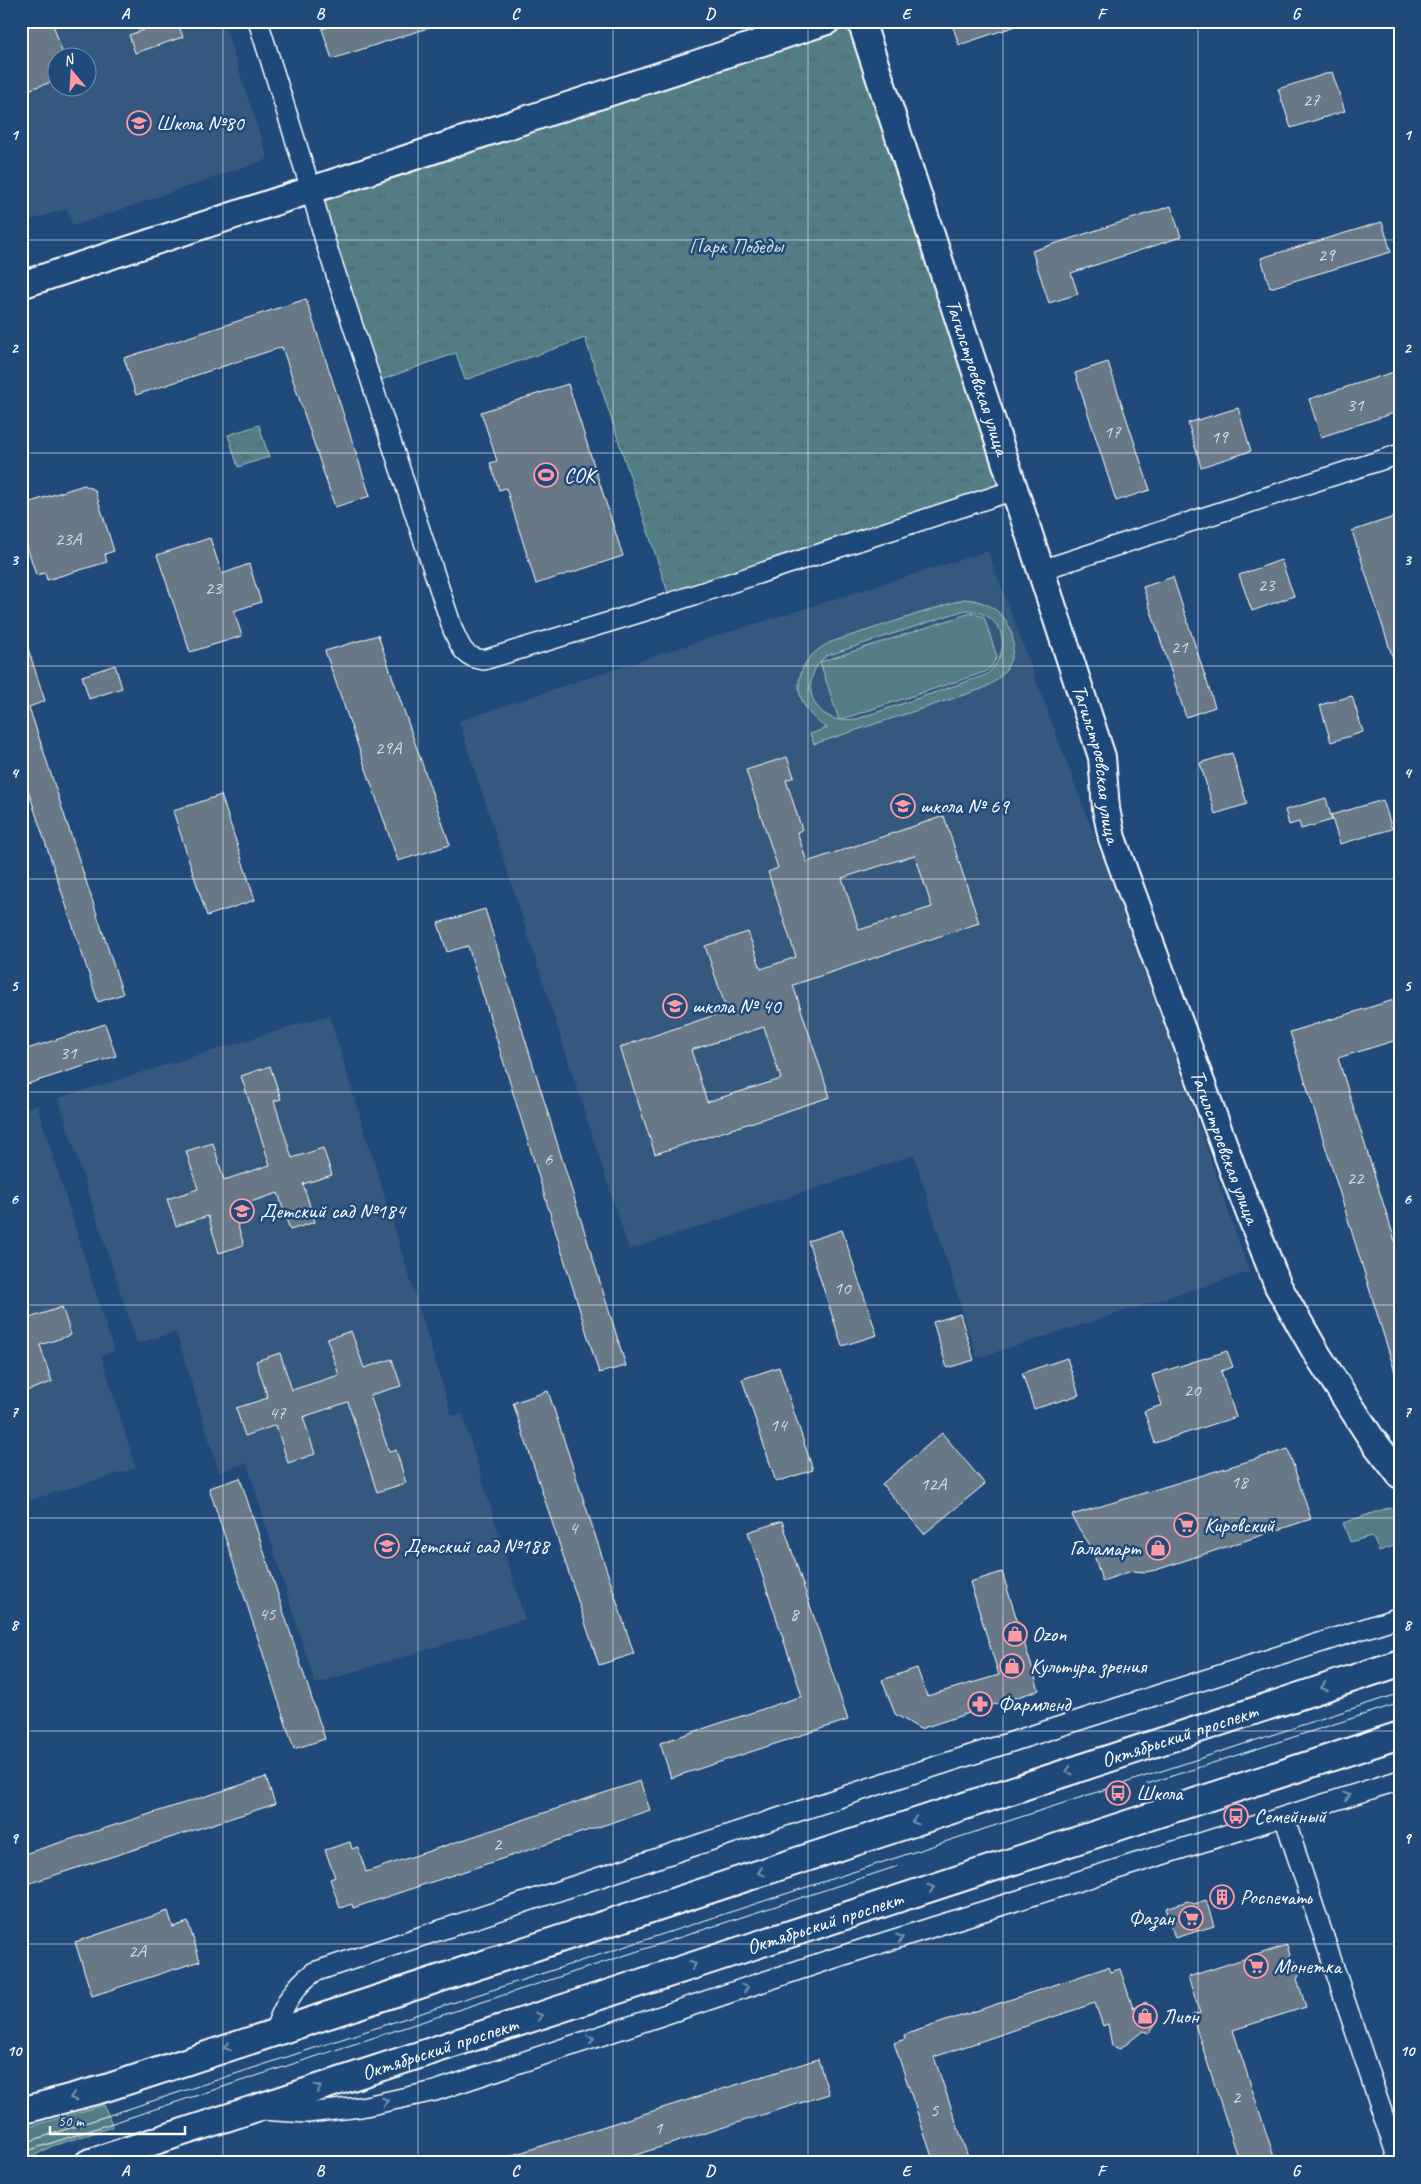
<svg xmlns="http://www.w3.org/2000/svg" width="1421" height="2184" font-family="Caveat,sans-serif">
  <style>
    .built { fill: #35587e; fill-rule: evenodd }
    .green { fill: #537e86; stroke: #a9bec2; fill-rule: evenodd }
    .park { fill: url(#park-tufts); stroke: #a9bec2 }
    .building { fill: #677887; stroke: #fff; fill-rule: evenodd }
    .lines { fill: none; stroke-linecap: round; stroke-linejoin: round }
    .street-casing { stroke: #fff; stroke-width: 22 }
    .secondary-casing { stroke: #fff; stroke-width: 30 }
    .street { stroke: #1f4a7a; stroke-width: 19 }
    .secondary { stroke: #1f4a7a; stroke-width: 26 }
    .tram { stroke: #fff; stroke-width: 1 }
    .oneway { stroke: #7992af }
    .grid { fill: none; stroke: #fff; stroke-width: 1; stroke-opacity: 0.55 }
    .labels { text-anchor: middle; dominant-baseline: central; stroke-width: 5; stroke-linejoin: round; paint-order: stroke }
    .number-label { font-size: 19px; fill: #d9dde1 }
    .poi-label { font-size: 21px; fill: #fff; stroke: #1f4a7a; text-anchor: start }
    .park-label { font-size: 21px; fill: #d4dfe1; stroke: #1f4a7a }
    .street-label { font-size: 21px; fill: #fff; stroke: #1f4a7a }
    .neatline { fill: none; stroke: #fff; stroke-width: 2 }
    .grid-label { font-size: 16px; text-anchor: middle; font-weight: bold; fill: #fff }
  </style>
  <defs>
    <pattern id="park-tufts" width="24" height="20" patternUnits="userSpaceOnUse" patternTransform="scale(1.25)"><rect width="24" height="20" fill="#537e86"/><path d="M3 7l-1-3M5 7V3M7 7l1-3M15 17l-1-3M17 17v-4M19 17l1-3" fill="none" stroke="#506569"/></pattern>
  </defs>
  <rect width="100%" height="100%" fill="#1f4a7a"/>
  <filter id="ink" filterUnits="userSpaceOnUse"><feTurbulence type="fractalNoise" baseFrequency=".02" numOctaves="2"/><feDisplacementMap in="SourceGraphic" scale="10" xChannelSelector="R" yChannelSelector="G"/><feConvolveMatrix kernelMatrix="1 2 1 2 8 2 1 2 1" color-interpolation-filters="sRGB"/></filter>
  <g filter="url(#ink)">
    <path class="built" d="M 21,21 L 223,21 L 268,159 L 73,226 L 67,209 L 21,223 ZM 58,58 L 88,58 L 88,88 L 58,88 Z
      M 988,551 L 1165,1026 L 1249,1272 L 977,1358 L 914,1155 L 629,1250 L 459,721 L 672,650 Z
      M 329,1015 L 452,1416 L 462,1413 L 525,1619 L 315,1684 L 247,1463 L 219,1472 L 176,1332 L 137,1344 L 58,1098 Z
      M 37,1105 L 114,1351 L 101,1355 L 136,1468 L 21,1503 L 21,1110 Z"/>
    <path class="green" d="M 964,599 C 1019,602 1032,666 982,689 L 814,744 L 810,734 L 827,728 C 789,705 789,662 831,642 ZM 965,610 C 1004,612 1015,650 986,675 L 857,719 L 839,720 L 985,672 L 991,667 L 997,657 L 984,617 L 971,613 L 820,662 L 839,720 C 806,713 802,675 826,656 Z
      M 1390,1507 L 1400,1519 L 1400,1544 L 1379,1551 L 1372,1536 L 1350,1542 L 1343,1523 Z
      M 104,2105 L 113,2127 L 52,2146 L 21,2163 L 21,2129 Z"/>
    <path class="park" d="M 839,28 L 847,31 L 852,37 L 998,480 L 995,487 L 988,491 L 668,593 L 585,338 L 465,380 L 456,353 L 381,380 L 327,217 L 324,199 L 832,29 Z
      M 259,425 L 269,457 L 238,467 L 228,435 Z"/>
    <path class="building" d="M 21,21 L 52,21 L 64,58 L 58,58 L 58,80 L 21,92 Z
      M 141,21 L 177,21 L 183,37 L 135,53 L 129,35 L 144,30 Z
      M 345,21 L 440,21 L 440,24 L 332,59 L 322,29 Z
      M 951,21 L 1022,21 L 1022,24 L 959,45 Z
      M 1332,72 L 1345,111 L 1291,128 L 1278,89 Z
      M 1171,206 L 1181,237 L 1071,273 L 1078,294 L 1049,303 L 1032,251 Z
      M 1382,222 L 1391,252 L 1270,288 L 1261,258 Z
      M 306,299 L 370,496 L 335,507 L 282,347 L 136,395 L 124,358 Z
      M 1108,362 L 1150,490 L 1116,501 L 1075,373 Z
      M 1400,370 L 1400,411 L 1321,437 L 1309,399 Z
      M 568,384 L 623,556 L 536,584 L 506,488 L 499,490 L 490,463 L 497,461 L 481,412 Z
      M 1238,408 L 1251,451 L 1201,467 L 1188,423 Z
      M 84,485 L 95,490 L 114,551 L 105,554 L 107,562 L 47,580 L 45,573 L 36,575 L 21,527 L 21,513 L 26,511 L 24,504 Z
      M 1400,515 L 1400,670 L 1397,671 L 1352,531 Z
      M 210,538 L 222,574 L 249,564 L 261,602 L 234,611 L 242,636 L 190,652 L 157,555 Z
      M 1281,560 L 1294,596 L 1252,611 L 1239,575 Z
      M 1173,577 L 1215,707 L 1186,717 L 1143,587 Z
      M 378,635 L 450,845 L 398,861 L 325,651 Z
      M 24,636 L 45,701 L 29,707 L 123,994 L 98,1002 L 21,769 L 21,637 Z
      M 115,665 L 122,688 L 89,699 L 82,676 Z
      M 1352,696 L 1363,732 L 1331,742 L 1320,705 Z
      M 1232,753 L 1247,804 L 1215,814 L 1200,763 Z
      M 787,757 L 794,777 L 786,780 L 802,830 L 797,832 L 807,862 L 944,816 L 979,923 L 793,985 L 830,1097 L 655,1154 L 620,1047 L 727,1011 L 705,946 L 748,932 L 761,969 L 796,957 L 768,872 L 778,868 L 746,770 ZM 915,855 L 932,907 L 859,930 L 842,878 ZM 764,1027 L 781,1079 L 707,1102 L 691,1050 Z
      M 221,795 L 255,900 L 207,916 L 173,811 Z
      M 1326,798 L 1332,820 L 1301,829 L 1299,822 L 1289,825 L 1285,810 Z
      M 1383,800 L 1392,829 L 1340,844 L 1331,815 Z
      M 485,909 L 626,1366 L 599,1373 L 468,946 L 447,952 L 438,923 Z
      M 1400,998 L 1400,1039 L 1338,1058 L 1400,1257 L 1400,1374 L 1396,1375 L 1290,1032 Z
      M 105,1024 L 116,1056 L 21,1086 L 21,1051 Z
      M 270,1066 L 281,1099 L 274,1101 L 292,1158 L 323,1148 L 332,1175 L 303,1184 L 315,1222 L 290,1230 L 278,1193 L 232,1208 L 244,1245 L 219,1253 L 208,1216 L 176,1226 L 167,1199 L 198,1189 L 186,1151 L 213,1143 L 224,1180 L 270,1165 L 241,1076 Z
      M 842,1230 L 877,1335 L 842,1346 L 808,1241 Z
      M 62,1307 L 71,1335 L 40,1345 L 52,1382 L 26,1391 L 21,1378 L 21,1321 Z
      M 960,1314 L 974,1360 L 947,1368 L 933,1322 Z
      M 351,1331 L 364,1368 L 392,1359 L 401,1386 L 370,1395 L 389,1452 L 396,1450 L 406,1483 L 377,1492 L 348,1402 L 303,1417 L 315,1454 L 288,1463 L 276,1425 L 245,1436 L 236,1408 L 268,1398 L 256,1361 L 280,1353 L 292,1390 L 339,1375 L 327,1339 Z
      M 1227,1351 L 1233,1367 L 1221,1371 L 1236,1417 L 1155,1443 L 1144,1411 L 1162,1405 L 1152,1375 Z
      M 1067,1358 L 1079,1395 L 1034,1409 L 1022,1373 Z
      M 779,1367 L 813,1470 L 776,1482 L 742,1379 Z
      M 548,1391 L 634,1654 L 599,1665 L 513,1403 Z
      M 942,1433 L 985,1484 L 924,1534 L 882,1484 Z
      M 1288,1449 L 1311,1519 L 1156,1570 L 1145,1572 L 1132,1571 L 1102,1581 L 1092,1548 L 1077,1526 L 1072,1515 Z
      M 240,1478 L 325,1739 L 294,1749 L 209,1488 Z
      M 782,1521 L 848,1720 L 671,1778 L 660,1743 L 802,1696 L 748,1532 Z
      M 1002,1572 L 1039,1690 L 920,1729 L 895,1714 L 882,1680 L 917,1668 L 927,1696 L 999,1675 L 970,1582 Z
      M 266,1777 L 275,1804 L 21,1886 L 21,1855 Z
      M 640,1781 L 650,1810 L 353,1908 L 352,1904 L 340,1908 L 330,1879 L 335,1877 L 325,1850 L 350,1842 L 352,1849 L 358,1847 L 366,1872 Z
      M 1206,1900 L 1214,1926 L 1175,1938 L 1166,1908 L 1188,1901 L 1194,1904 Z
      M 168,1911 L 173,1927 L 188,1922 L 200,1961 L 92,1996 L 75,1942 Z
      M 1287,1945 L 1291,1959 L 1304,1967 L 1297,1979 L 1306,2007 L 1233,2030 L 1276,2163 L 1240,2163 L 1192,2015 L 1200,2013 L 1188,1977 Z
      M 1108,1967 L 1110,1972 L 1120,1969 L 1133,2008 L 1146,2002 L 1158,2020 L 1149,2033 L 1143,2031 L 1120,2049 L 1112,2046 L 1108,2024 L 1103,2026 L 1095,2003 L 934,2057 L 970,2163 L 934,2163 L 894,2043 L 905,2039 L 904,2035 Z
      M 818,2059 L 829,2094 L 610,2163 L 498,2163 L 497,2160 Z"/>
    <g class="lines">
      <g class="street-casing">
        <path id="street" d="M 258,21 L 311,190 L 325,241 L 453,630 C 461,648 463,657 484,660 L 639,613 L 1014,490
          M 1041,570 L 1400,454
          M 1284,1817 L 1399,2163
          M 274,2032 C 283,2007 292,1988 314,1972 L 893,1780 L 1400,1617
          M 261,2110 L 307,2113 L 361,2107 L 435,2091 L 841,1956 L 1400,1780"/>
      </g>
      <g class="secondary-casing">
        <g id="secondary">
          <path id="s1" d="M 861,21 L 1102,757 L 1106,809 L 1112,838 L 1236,1178 L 1278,1286 L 1317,1354 L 1371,1438 L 1400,1475"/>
          <path d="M 21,285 L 827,21"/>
          <path id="s2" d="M 21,2111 L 106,2088 L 1400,1663"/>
          <path id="s3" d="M 88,2163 L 1400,1735"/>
        </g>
      </g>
      <use href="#street" class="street"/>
      <use href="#secondary" class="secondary"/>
      <path class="tram" d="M 1147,1784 L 1400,1703
        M 21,2144 L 1400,1693
        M 21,2153 L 898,1866"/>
    </g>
    <defs><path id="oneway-chevron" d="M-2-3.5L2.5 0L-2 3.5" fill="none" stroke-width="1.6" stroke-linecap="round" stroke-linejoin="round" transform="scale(1.25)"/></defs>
    <g class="oneway">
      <use href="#oneway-chevron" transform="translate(1324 1687) rotate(162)"/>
      <use href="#oneway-chevron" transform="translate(1069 1771) rotate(162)"/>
      <use href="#oneway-chevron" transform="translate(1347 1796) rotate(-18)"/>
      <use href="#oneway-chevron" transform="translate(915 1821) rotate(162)"/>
      <use href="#oneway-chevron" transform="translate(761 1872) rotate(162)"/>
      <use href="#oneway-chevron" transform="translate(931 1888) rotate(-18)"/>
      <use href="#oneway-chevron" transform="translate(900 1938) rotate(-17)"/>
      <use href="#oneway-chevron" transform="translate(693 1965) rotate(-18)"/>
      <use href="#oneway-chevron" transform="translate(745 1988) rotate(-18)"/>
      <use href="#oneway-chevron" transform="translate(539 2016) rotate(-18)"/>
      <use href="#oneway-chevron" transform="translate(591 2039) rotate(-18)"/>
      <use href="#oneway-chevron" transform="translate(227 2047) rotate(162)"/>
      <use href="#oneway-chevron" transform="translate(318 2088) rotate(-18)"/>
      <use href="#oneway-chevron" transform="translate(73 2097) rotate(165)"/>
      <use href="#oneway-chevron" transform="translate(385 2101) rotate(-12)"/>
    </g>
  </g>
  <path class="grid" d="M 223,21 L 223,2163M 418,21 L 418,2163M 613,21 L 613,2163M 808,21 L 808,2163M 1003,21 L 1003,2163M 1198,21 L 1198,2163M 21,240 L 1400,240M 21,453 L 1400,453M 21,666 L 1400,666M 21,879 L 1400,879M 21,1092 L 1400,1092M 21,1305 L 1400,1305M 21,1518 L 1400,1518M 21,1731 L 1400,1731M 21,1944 L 1400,1944"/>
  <defs>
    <g id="school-ring" transform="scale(1.25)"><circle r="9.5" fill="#1f4a7a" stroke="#ff9aa2" stroke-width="1.5"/><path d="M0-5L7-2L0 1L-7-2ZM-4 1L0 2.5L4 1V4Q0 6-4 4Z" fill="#ff9aa2"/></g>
    <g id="stadium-ring" transform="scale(1.25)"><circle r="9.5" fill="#1f4a7a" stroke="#ff9aa2" stroke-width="1.5"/><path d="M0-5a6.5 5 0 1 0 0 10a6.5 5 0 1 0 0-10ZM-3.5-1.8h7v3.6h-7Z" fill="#ff9aa2"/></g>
    <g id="supermarket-ring" transform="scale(1.25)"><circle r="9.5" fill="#1f4a7a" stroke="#ff9aa2" stroke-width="1.5"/><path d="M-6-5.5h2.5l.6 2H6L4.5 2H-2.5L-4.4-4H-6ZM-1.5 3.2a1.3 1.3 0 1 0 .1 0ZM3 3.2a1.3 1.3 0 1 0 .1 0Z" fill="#ff9aa2"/></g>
    <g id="shop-ring" transform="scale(1.25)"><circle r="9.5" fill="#1f4a7a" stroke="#ff9aa2" stroke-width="1.5"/><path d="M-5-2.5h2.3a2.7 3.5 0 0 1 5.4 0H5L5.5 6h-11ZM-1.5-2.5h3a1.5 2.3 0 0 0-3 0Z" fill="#ff9aa2"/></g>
    <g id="pharmacy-ring" transform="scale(1.25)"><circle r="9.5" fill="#1f4a7a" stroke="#ff9aa2" stroke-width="1.5"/><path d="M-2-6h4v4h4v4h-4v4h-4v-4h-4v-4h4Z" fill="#ff9aa2"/></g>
    <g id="bus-ring" transform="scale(1.25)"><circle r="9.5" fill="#1f4a7a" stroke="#ff9aa2" stroke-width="1.5"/><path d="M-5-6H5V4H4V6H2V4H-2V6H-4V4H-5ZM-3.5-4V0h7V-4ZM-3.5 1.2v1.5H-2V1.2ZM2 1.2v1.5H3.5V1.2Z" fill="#ff9aa2"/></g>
    <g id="building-ring" transform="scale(1.25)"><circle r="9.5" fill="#1f4a7a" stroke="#ff9aa2" stroke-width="1.5"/><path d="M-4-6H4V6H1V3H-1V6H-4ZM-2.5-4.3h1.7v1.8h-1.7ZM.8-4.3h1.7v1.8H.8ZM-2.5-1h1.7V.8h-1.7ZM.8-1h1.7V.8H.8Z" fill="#ff9aa2"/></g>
  </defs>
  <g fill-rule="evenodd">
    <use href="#school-ring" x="139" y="123"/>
    <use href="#stadium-ring" x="546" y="475"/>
    <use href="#school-ring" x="903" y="806"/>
    <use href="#school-ring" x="675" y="1006"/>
    <use href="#school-ring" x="242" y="1211"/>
    <use href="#supermarket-ring" x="1186" y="1525"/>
    <use href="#school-ring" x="387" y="1546"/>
    <use href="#shop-ring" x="1158" y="1548"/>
    <use href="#shop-ring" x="1015" y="1634"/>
    <use href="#shop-ring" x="1012" y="1666"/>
    <use href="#pharmacy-ring" x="980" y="1704"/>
    <use href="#bus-ring" x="1118" y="1793"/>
    <use href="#bus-ring" x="1236" y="1816"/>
    <use href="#building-ring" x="1222" y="1897"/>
    <use href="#supermarket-ring" x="1191" y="1918"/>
    <use href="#supermarket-ring" x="1256" y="1966"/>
    <use href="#shop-ring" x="1145" y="2016"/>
  </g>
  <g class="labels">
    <g class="number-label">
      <text x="1311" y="100">27</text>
      <text x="1326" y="255">29</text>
      <text x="1355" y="405">31</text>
      <text x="1112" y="432">17</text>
      <text x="1219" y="437">19</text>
      <text x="68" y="539">23А</text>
      <text x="1266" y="585">23</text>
      <text x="213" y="588">23</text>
      <text x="1179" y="647">21</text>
      <text x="388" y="748">29А</text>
      <text x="68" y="1053">31</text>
      <text x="548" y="1159">6</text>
      <text x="1355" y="1178">22</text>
      <text x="842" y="1288">10</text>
      <text x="1192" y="1390">20</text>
      <text x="277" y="1413">47</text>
      <text x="778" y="1425">14</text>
      <text x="1239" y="1482">18</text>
      <text x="933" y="1484">12А</text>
      <text x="573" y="1528">4</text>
      <text x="267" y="1614">45</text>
      <text x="794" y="1614">8</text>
      <text x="497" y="1844">2</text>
      <text x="137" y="1951">2А</text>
      <text x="1236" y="2097">2</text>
      <text x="934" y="2110">5</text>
      <text x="658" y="2128">1</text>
    </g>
    <g class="poi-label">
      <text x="156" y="123">Школа №80</text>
      <text x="564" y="475">СОК</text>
      <text x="920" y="806">школа № 69</text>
      <text x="692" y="1006">школа № 40</text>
      <text x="260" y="1211">Детский сад №184</text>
      <text x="1204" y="1525">Кировский</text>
      <text x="404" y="1546">Детский сад №188</text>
      <text x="1140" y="1548" text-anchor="end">Галамарт</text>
      <text x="1032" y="1634">Ozon</text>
      <text x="1030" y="1666">Культура зрения</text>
      <text x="998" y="1704">Фармленд</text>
      <text x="1136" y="1793">Школа</text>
      <text x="1254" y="1816">Семейный</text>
      <text x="1240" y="1897">Роспечать</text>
      <text x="1174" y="1918" text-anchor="end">Фазан</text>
      <text x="1274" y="1966">Монетка</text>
      <text x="1162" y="2016">Лион</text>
    </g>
    <g class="park-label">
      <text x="736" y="246">Парк Победы</text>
    </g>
    <g class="street-label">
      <text stroke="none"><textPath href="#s1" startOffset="375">Тагилстроевская улица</textPath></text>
      <text stroke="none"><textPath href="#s1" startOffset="780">Тагилстроевская улица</textPath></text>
      <text stroke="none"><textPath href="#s1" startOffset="1185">Тагилстроевская улица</textPath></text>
      <text stroke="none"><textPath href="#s2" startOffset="1218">Октябрьский проспект</textPath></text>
      <text stroke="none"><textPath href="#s3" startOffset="775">Октябрьский проспект</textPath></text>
      <text stroke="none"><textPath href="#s3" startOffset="370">Октябрьский проспект</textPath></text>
    </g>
  </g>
  <rect width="1421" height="2184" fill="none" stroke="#1f4a7a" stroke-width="55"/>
  <g transform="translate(72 72) rotate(342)"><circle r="24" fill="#1f4a7a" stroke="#7992af"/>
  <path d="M0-4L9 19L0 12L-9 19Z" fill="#ff9aa2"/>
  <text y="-8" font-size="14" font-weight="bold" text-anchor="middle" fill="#ffffff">N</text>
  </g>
  <path d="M50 2126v8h135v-8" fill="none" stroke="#ffffff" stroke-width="2.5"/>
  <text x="58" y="2126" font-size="15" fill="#ffffff" stroke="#1f4a7a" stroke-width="4" paint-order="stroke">50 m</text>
  <rect x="28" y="28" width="1366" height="2128" class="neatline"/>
  <g class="grid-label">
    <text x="125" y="19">A</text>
    <text x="320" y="19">B</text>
    <text x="515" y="19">C</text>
    <text x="710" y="19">D</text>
    <text x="906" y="19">E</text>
    <text x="1101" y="19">F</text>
    <text x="1296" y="19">G</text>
    <text x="14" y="140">1</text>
    <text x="1407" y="140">1</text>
    <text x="14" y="353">2</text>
    <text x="1407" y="353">2</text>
    <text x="14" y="565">3</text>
    <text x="1407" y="565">3</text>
    <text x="14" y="778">4</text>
    <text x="1407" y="778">4</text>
    <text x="14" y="991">5</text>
    <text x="1407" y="991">5</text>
    <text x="14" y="1204">6</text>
    <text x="1407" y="1204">6</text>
    <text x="14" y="1417">7</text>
    <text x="1407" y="1417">7</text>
    <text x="14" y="1630">8</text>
    <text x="1407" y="1630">8</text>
    <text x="14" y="1843">9</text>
    <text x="1407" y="1843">9</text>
    <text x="14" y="2056">10</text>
    <text x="1407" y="2056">10</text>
    <text x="125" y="2176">A</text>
    <text x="320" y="2176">B</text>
    <text x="515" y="2176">C</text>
    <text x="710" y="2176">D</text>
    <text x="906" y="2176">E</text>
    <text x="1101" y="2176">F</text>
    <text x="1296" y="2176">G</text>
  </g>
</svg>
